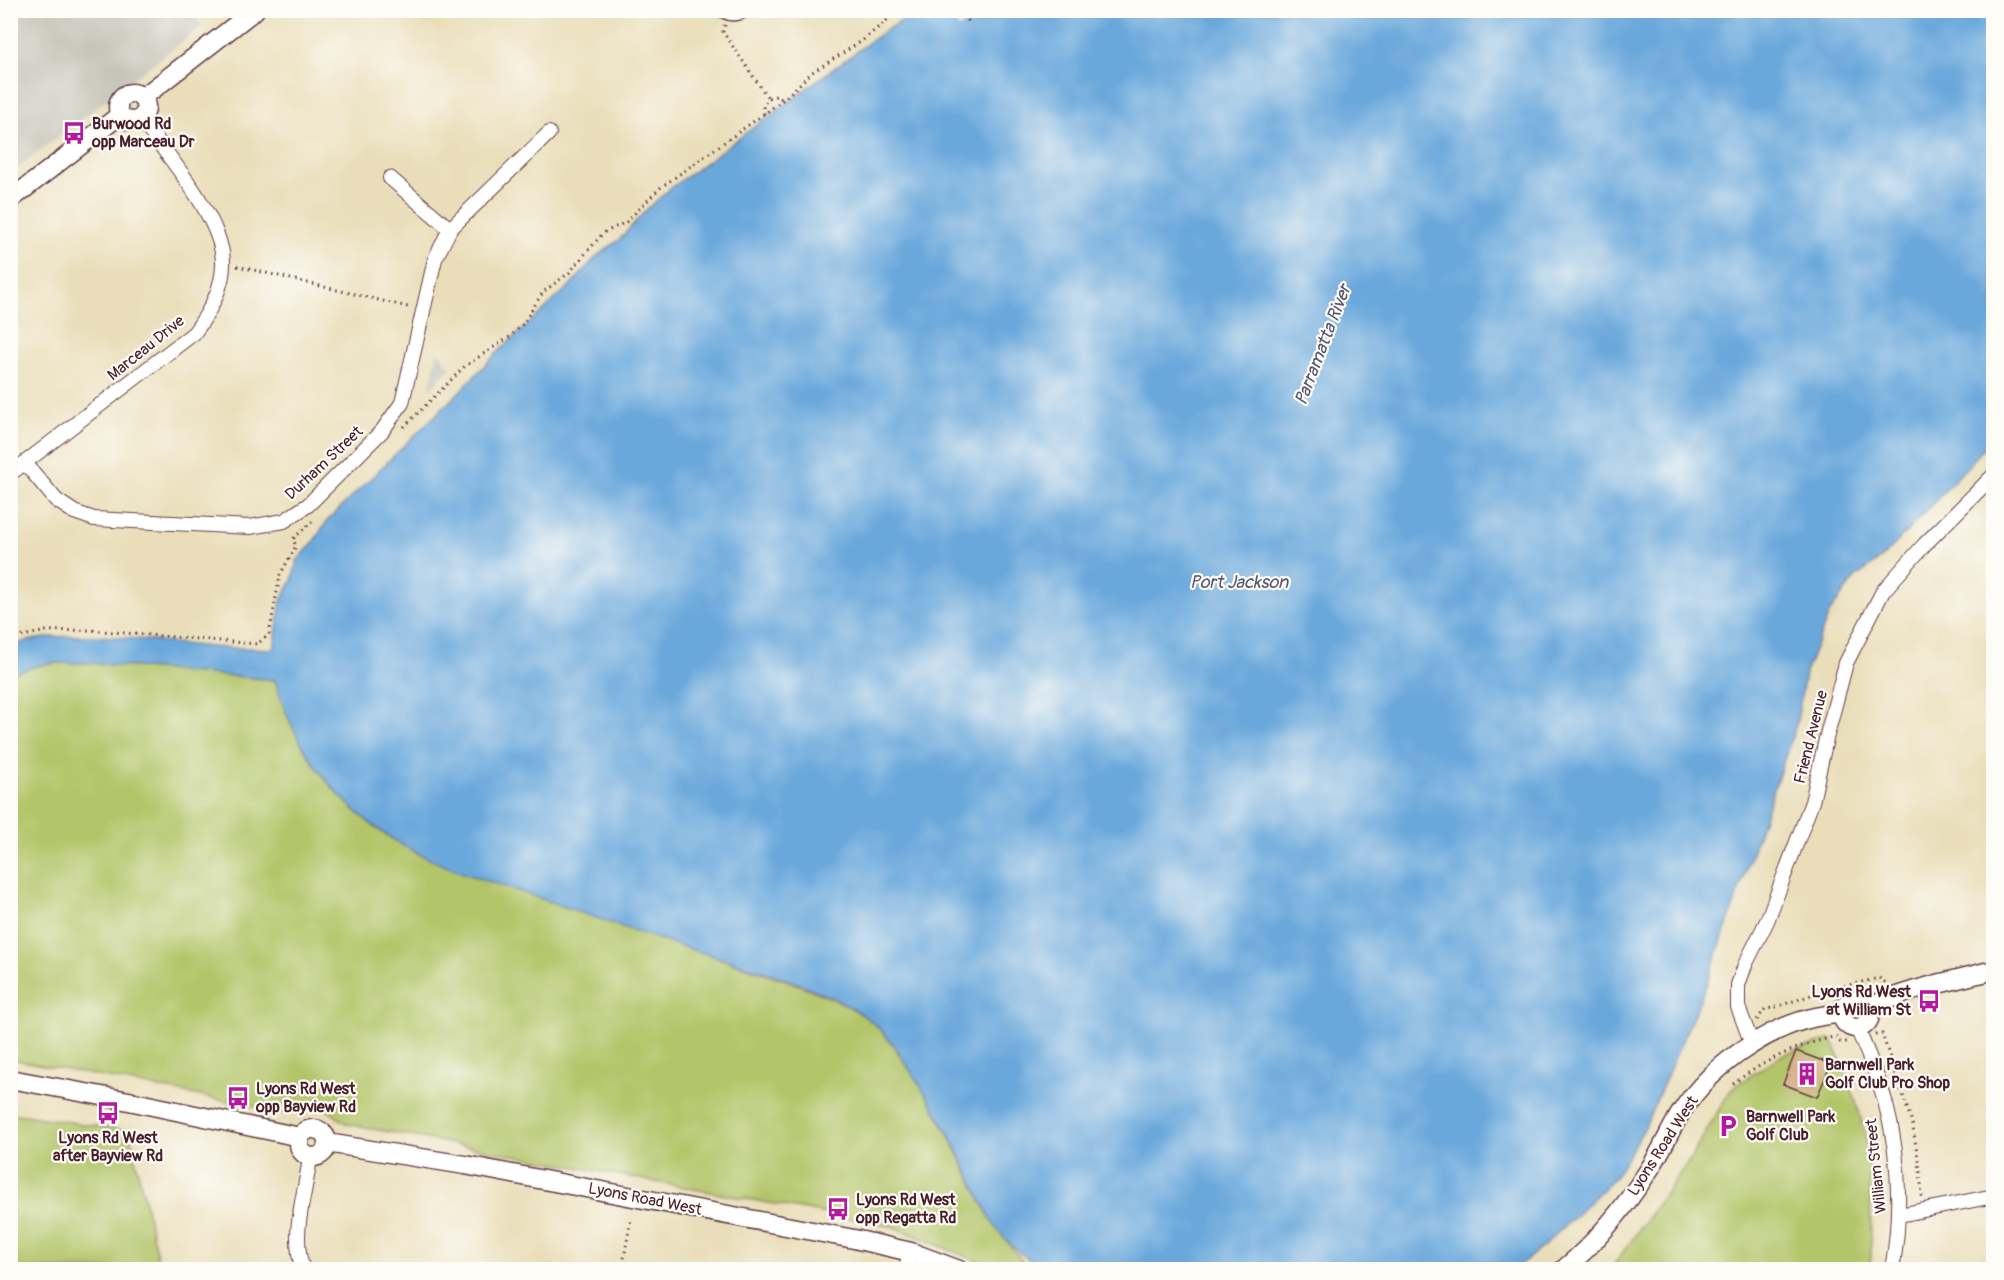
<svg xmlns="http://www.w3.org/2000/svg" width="2004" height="1280" font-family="Pangolin,sans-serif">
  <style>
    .industrial { fill: #c6c5b8 }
    .green { fill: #b3c569; stroke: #7e724a; stroke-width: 1.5 }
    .water { fill: #6aa8dc; stroke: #5a6484; stroke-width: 1.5 }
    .pier { fill: #eadeba }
    .building { fill: #d7ad89 }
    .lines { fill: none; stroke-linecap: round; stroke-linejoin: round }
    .lane-casing { stroke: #623c40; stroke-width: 10 }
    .street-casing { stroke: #623c40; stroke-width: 16 }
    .secondary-casing { stroke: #623c40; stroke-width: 21 }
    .path { stroke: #623c40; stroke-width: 3; stroke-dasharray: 1.5 4.5; stroke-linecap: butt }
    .lane { stroke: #fff; stroke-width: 7 }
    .street { stroke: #fff; stroke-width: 14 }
    .secondary { stroke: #fff; stroke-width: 18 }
    .labels { text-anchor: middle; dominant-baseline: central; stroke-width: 4.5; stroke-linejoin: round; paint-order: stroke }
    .poi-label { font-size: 16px; font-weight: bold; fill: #4a1f2b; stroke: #fdfcf7; text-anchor: start }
    .street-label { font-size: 16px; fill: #4a1f2b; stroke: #fdfcf7 }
    .water-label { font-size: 18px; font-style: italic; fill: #575672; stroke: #fdfcf7 }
  </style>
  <rect width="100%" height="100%" fill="#fdfcf7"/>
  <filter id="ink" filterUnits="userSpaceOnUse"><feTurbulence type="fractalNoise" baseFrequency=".0167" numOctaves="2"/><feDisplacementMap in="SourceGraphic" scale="12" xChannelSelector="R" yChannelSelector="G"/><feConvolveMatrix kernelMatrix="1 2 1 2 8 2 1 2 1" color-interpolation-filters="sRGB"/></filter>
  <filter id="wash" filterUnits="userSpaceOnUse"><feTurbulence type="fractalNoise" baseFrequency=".008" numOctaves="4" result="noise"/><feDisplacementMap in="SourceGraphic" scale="24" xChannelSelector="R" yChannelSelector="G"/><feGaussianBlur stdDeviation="1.35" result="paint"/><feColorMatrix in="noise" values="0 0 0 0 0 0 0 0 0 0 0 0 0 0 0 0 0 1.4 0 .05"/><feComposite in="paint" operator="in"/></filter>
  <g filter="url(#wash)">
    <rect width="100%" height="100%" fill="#eadeba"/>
    <path class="industrial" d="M 11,10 L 191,11 L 202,26 L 11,173 Z
      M 438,351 L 451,368 L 429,390 Z"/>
    <path class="green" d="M 55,663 L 92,663 L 276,680 C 296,755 347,818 417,853 C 436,863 456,869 477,877 L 782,979 C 810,989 850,1003 872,1022 C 885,1033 895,1047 904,1061 C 937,1107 960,1159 986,1210 C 997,1231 1014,1250 1028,1269 L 997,1269 L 891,1226 L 347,1124 L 320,1105 L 287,1113 L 11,1059 L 10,674 L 39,665 Z
      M 1832,1039 C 1848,1078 1865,1119 1869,1162 C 1871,1194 1871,1226 1871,1258 L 1869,1269 L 1610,1270 L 1689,1161 L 1730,1091 L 1739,1083 L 1784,1054 Z
      M 11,1113 L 129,1131 L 160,1269 L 11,1269 Z"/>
    <path class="water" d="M 919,11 L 1993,11 L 1993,439 L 1884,556 L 1854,579 L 1830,612 L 1805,673 L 1797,722 L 1706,986 L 1644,1129 L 1614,1178 L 1543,1247 L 1514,1269 L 1043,1269 C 1025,1258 1009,1246 997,1229 C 985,1212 978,1192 969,1174 C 952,1137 931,1101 908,1067 C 898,1051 888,1035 873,1023 C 864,1015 854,1009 843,1003 C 791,976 730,962 674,944 C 627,929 580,912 533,896 C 501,885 467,876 436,862 C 356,827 299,765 275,680 L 92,663 L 55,663 L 39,665 L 11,674 L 11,646 C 66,625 154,642 213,647 C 233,648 254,648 274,649 L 281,600 L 292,581 L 297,561 L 312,544 L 328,520 L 454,397 L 496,354 L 574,282 L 597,256 L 620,239 L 647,209 L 671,188 L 886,30 Z"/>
    <path class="pier" d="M 931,11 L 974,11 L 977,16 L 959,28 L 952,19 L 936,16 Z"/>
    <g id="blocks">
      <path class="building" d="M 1796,1051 L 1831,1064 L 1817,1097 L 1783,1084 Z"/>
    </g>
  </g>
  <g filter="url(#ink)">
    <use href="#blocks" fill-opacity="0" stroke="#623c40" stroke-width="1.5"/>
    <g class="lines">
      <g class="lane-casing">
        <path id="lane" d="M 717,10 C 729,20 739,18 752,10"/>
      </g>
      <g class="street-casing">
        <path id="street" d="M 390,178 L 450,229
          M 25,463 L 56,500 L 74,512 L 94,519 L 250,527 L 284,521 L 308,505 L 382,431 L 402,403 L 435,259 L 450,229 L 549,133
          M 10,474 L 194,333 C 209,313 224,288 223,261 C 221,216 167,155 140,118
          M 1857,1028 C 1867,1051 1878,1076 1885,1101 C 1900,1156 1902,1213 1892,1270
          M 1752,1044 L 1738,1007 L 1738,985 L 1745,965 L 1767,921 L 1812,802 L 1826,739 L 1846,663 L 1883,591 L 1925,544 L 1994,475
          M 1899,1215 L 1994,1196
          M 303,1270 C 290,1233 306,1193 310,1157
          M 905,1270 L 911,1252"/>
      </g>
      <g class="secondary-casing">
        <path id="secondary" d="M118 107a14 14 0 1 1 28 0a14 14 0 1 1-28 0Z
          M 142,98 L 255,10
          M 10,200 L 120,115
          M1842 1014a14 14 0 1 1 28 0a14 14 0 1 1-28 0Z
          M 1869,1008 C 1902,990 1956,980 1994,970
          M 10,1079 L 129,1101 L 300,1137
          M299 1143a14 14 0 1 1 28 0a14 14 0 1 1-28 0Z
          M 327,1143 L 465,1165 L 854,1239 L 911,1252 L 959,1270
          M 1563,1270 C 1597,1242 1625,1207 1649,1170 C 1661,1152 1669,1132 1680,1114 C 1712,1063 1780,1016 1841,1014"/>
      </g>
      <path class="path" d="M 947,10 L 952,10
        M 961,10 L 971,25
        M 725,25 L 723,32 L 768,98
        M 764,114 L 763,106 L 768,98 L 776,96 L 783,99
        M 237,266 L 408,307
        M 404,427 L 465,366 L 511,336 L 523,324 L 543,292 L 569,273 L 603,233 L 626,222 L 660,188 L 764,114 L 784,99 L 811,73 L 862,41 L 899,10
        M 10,639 L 46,631 L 90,630 L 257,644 L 269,635 L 280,575 L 296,546 L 293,539 L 314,520
        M 1757,1020 L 1765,1009 L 1773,1008 L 1823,991 L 1879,978 L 1886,983
        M 1875,1035 L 1882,1034 L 1883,1037 L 1912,1122 L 1920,1170 L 1922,1197
        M 1733,1084 C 1763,1061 1795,1046 1833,1037 L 1838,1038 L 1840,1042 L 1848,1042
        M 622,1270 L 631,1218"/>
      <use href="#lane" class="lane"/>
      <use href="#street" class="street"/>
      <use href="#secondary" class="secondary"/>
    </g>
  </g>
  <defs>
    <g id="bus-bare" transform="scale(1.8)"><path d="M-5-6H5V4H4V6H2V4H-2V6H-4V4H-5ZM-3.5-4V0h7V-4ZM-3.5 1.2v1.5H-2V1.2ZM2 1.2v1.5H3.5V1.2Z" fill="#b5179e" stroke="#fdfcf7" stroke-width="2.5" paint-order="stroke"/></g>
    <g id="building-bare" transform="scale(1.8)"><path d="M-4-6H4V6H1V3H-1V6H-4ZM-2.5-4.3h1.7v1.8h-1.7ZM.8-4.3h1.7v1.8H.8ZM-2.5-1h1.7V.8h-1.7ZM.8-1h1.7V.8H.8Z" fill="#b5179e" stroke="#fdfcf7" stroke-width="2.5" paint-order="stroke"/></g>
    <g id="parking-bare" transform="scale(1.8)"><path d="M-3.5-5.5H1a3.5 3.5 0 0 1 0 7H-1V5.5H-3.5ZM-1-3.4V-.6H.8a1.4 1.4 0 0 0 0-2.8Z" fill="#b5179e" stroke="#fdfcf7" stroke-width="2.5" paint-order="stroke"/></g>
  </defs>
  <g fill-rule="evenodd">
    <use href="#bus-bare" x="74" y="133"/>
    <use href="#bus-bare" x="1929" y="1001"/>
    <use href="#building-bare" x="1807" y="1074"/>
    <use href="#bus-bare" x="238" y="1098"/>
    <use href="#bus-bare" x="108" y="1113"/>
    <use href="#parking-bare" x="1728" y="1126"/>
    <use href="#bus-bare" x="838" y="1209"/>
  </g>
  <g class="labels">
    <g class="poi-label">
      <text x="92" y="124">Burwood Rd<tspan x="92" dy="18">opp Marceau Dr</tspan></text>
      <text x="1911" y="992" text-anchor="end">Lyons Rd West<tspan x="1911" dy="18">at William St</tspan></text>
      <text x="1825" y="1065">Barnwell Park<tspan x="1825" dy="18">Golf Club Pro Shop</tspan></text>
      <text x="256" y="1089">Lyons Rd West<tspan x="256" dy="18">opp Bayview Rd</tspan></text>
      <text x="1746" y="1117">Barnwell Park<tspan x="1746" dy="18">Golf Club</tspan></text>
      <text x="108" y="1138" text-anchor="middle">Lyons Rd West<tspan x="108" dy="18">after Bayview Rd</tspan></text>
      <text x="856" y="1200">Lyons Rd West<tspan x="856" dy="18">opp Regatta Rd</tspan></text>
    </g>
    <g class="street-label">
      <text transform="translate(146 348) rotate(-39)">Marceau Drive</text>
      <text transform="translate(324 463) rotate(-43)">Durham Street</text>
      <text transform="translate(1811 737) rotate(-76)">Friend Avenue</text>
      <text transform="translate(1663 1146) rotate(-57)">Lyons Road West</text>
      <text transform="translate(1876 1166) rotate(-96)">William Street</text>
      <text transform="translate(645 1199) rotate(11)">Lyons Road West</text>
    </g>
    <g class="water-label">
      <text transform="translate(1323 345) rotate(-69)">Parramatta River</text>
      <text x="1239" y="582">Port Jackson</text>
    </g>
  </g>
  <rect width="2004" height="1280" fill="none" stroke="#fdfcf7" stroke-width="36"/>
</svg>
